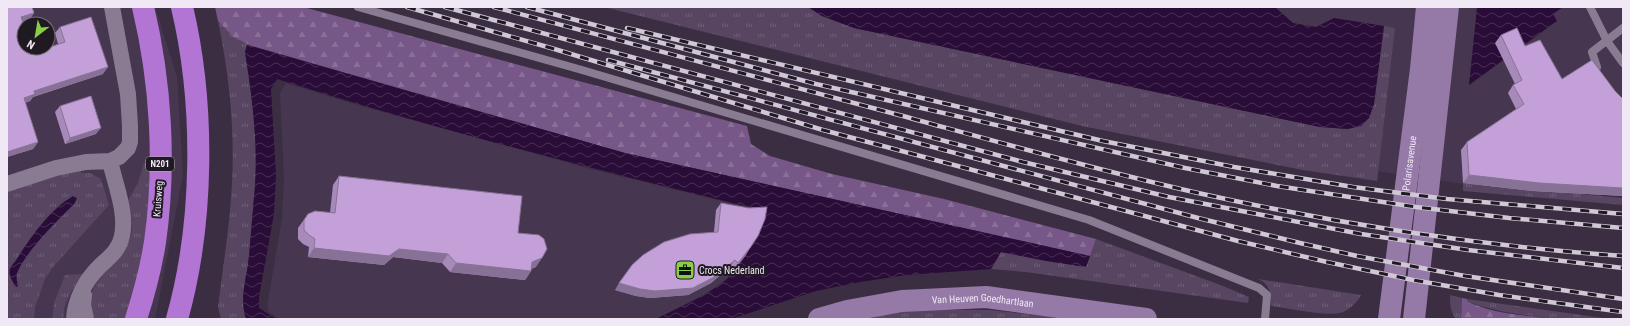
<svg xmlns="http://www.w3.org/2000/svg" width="1630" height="326" font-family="'Roboto Condensed',sans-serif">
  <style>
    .built { fill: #473650; fill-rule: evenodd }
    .grass { fill: url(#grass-tufts); fill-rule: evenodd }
    .forest { fill: url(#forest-firs) }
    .water { fill: url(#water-waves) }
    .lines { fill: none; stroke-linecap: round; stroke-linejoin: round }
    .lane { stroke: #897b92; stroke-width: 8 }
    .street { stroke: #897b92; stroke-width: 16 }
    .secondary { stroke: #9579a6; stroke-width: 22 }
    .highway { stroke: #b275d4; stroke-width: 22 }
    .rail-casing { stroke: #d1c8d7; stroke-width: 4.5 }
    .rail { stroke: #1f1922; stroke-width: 3; stroke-dasharray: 9; stroke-linecap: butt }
    .wall { fill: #a88aba }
    .shaded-wall { fill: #887197 }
    .building { fill: #c3a1d8; stroke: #887197 }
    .labels { text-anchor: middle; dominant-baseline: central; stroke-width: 4; stroke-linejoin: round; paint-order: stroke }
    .shield { fill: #1f1922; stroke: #b1aab6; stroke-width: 1 }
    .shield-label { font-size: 9px; font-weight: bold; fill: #f0e8f5 }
    .street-label { font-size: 10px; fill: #f0e8f5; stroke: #1f1922 }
    .poi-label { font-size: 10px; fill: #f0e8f5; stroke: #1f1922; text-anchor: start }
  </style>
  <defs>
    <pattern id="grass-tufts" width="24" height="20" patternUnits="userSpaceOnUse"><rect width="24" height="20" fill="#574562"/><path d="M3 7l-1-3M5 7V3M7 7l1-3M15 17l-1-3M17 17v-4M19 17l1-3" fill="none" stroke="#6f6079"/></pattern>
    <pattern id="forest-firs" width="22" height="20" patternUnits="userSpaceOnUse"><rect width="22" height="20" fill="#765788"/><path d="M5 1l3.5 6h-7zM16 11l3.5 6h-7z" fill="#8a6f99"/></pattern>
    <pattern id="water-waves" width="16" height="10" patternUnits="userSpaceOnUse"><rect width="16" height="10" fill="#2a0c38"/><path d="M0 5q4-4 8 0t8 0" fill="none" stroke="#492f55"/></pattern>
  </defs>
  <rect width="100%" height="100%" fill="#3b2e42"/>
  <path class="built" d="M 7,7 L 155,7 L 177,77 L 183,175 L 155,319 L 7,319 ZM 24,24 L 48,24 L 48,48 L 24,48 Z
    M 954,7 L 1623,7 L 1623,195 L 1530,194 L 1370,170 L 1356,92 Z
    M 286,83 L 354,104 L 591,169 L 754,209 L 744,274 L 671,319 L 279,319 L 268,311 L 268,301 L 282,218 L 284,178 L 280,93 Z"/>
  <path class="grass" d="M 604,7 L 808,7 L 822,16 L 854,28 L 1320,127 L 1348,129 L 1369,118 L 1374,104 L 1384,26 L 1395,28 L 1377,181 L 1303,170 L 1082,126 Z
    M 218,21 L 233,37 L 252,46 L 247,45 L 245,52 C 252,96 258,141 255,186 C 253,209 251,233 249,256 C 247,278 239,297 246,319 L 221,319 L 218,307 C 223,266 230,225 232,183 C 235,128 229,74 218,21 Z
    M 151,162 L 150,200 L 144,260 L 128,319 L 95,319 C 76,289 117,265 128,244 C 135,231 131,215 127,202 L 138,183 L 144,163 Z
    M 81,169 L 81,173 L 90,173 L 101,179 L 109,205 L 53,267 L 45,279 L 39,296 L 35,307 L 34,319 L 8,319 L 7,314 L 7,191 L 63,173 ZM 77,198 L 74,204 C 53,225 28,248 16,275 L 10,269 C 22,251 47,212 65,201 C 68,199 74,198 77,198 Z
    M 1463,183 L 1623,198 L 1623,205 L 1463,191 Z
    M 1096,239 L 1223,286 L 1249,297 L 1248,303 L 1026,272 L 991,269 L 1001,252 L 1086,267 Z
    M 83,274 C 75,287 61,303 64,319 L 52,319 L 54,303 L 65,275 Z
    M 1258,279 L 1361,295 C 1358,302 1347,312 1340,313 C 1321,316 1290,308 1271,306 C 1271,294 1270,284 1258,279 Z
    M 1450,295 L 1462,298 L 1461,319 L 1456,319 C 1450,311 1450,304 1450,295 Z
    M 1467,299 L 1610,319 L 1552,319 L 1505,312 L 1480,306 L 1467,301 Z
    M 916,310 L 990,310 L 1076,319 L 852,319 Z"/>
  <path class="forest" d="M 215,7 L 303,7 L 747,126 L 751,144 L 770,156 L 832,174 L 944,199 L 1096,239 L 1090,256 L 1085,255 L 625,153 L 252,46 L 233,37 L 218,21 Z
    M 1462,298 L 1467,299 L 1467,301 C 1492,314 1524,315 1552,319 L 1461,319 Z"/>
  <path class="water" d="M 808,7 L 1275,7 L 1293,23 L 1316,27 L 1334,18 L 1384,26 L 1374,104 L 1369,118 L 1361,126 L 1348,129 L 1320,127 L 854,28 L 822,16 Z
    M 1477,7 L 1563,7 L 1553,14 L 1557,21 L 1469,85 Z
    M 247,45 L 625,153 L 1090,256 L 1086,267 L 1046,261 L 1001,252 L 991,269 L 907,275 L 860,282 L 816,291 L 731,319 L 656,319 C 679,307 721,290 736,269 C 750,251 757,230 763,208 L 745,206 C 588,168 431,128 277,79 L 271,89 L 276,175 L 274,214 L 259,297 L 259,308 L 276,319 L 246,319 C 239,297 247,278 249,256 C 251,233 253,209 255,186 C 258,141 252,96 245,52 Z
    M 73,196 L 77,198 L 74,204 C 59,219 23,254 17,274 C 16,277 17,282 18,286 L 16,287 C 13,282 8,275 10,269 C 11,266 15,262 17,259 C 31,236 50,210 73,196 Z"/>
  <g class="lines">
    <path class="lane" d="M 358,7 L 582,70 L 1089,220 L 1259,288 L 1267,295 L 1265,319
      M 1590,7 L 1607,41 L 1623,63
      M 1597,67 L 1592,52 L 1623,28"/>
    <path class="street" d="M 7,184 L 56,168 L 86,162 L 110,161 L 119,157 L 128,148 L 130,142 L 130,126 L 128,94 L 112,7
      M 84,295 L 83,305 L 86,319
      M 74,319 C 75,300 85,281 99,267 C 108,258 119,251 122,236 C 127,212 115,184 110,161"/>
    <g class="secondary">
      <path id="s1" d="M 819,319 L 847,311 L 902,301 L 986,297 L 1146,319"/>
      <path id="s2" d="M 1389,319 L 1421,69 L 1427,7"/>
      <path d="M 1414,319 L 1448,7"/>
    </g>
    <path class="highway" d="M 136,319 C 144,294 151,268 155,242 C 166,165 161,82 143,7
      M 177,319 C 204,223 205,104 182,7"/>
    <g class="rail-casing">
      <path id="rail" d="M 407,7 L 551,48 L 823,130 L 1238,241 L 1327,262 L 1413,280 L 1499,295 L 1623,312
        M 445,7 L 1023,162 L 1169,197 L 1361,234 L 1468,250 L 1623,268
        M 494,7 C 629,43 764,79 899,115 C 998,142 1097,170 1198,193 C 1338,224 1480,246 1623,256
        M 527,7 L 816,84 L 1185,168 L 1277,186 L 1416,207 L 1509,218 L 1623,228
        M 627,28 L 1103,141 L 1234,167 L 1353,187 L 1447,199 L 1623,214
        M 608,60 L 1198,218 L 1300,243 L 1357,256 L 1465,276 L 1623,299"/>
    </g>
    <use href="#rail" class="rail"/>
  </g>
  <path class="wall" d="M 7,7 L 34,13 L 29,20 L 23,22 L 33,53 L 58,44 L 55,33 L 60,27 L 103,74 L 33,97 L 30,101 L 25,103 L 38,142 L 33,149 L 7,157 Z
    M 1501,35 L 1525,46 L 1562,79 L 1615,91 L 1623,99 L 1623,196 L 1533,191 L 1463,183 L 1461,150 L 1467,142 L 1516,109 L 1508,93 L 1513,85 L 1515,84 L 1495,43 Z
    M 60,106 L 96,134 L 65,144 L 55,112 Z
    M 339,176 L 518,233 L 536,267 L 531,269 L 531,271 L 525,280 L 450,272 L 442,263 L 393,257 L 384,265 L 308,257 L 309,247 L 303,244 L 298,239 L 298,228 L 308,214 L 330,213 L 333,185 Z
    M 721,203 L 746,255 L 734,270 L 730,267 L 711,283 L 688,295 L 650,298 L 636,296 L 615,290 L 714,232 L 716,210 Z"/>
  <path class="shaded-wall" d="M 34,13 L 29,20 L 16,24 L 21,17 Z
    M 108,67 L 103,74 L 33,97 L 30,101 L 19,105 L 24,98 L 34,91 Z
    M 101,128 L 96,134 L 65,144 L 70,138 Z
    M 38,142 L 33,149 L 7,157 L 7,152 Z
    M 1469,175 L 1623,188 L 1623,196 L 1533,191 L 1463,183 Z
    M 314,248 L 399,249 L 448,254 L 442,263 L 393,257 L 384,265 L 308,257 Z
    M 750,248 L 746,255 L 734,270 L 738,263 Z
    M 542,258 L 536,267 L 526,270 L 532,262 Z
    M 735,260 L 730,267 L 711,283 L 688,295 L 650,298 L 636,296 L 615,290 L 619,283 Z
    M 456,263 L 531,271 L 525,280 L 450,272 Z"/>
  <path class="building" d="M 7,7 L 32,7 L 34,13 L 21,17 L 24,26 L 24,48 L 31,48 L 33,53 L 65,42 L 60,27 L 91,17 L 108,67 L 34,91 L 35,94 L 24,98 L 38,142 L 7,152 Z
    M 1517,28 L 1525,46 L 1540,40 L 1562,79 L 1592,60 L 1615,91 L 1623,99 L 1623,188 L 1539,183 L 1469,175 L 1467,142 L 1524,104 L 1513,85 L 1522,80 L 1501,35 Z
    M 91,96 L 101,128 L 70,138 L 60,106 Z
    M 339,176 L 522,196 L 518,233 L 539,235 L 544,239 L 547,249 L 542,258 L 532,262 L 531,271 L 456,263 L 448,254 L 399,249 L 389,256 L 314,248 L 315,239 L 309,235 L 304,230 L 304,220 L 308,214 L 315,211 L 335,213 Z
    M 721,203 L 749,208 L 767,207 L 765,219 L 758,236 L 750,248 L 738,263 L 735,260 L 716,276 L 693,288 L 655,291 L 640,289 L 619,283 L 632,265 L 643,255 L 664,242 L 690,234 L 718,232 Z"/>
  <defs>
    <g id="office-square" transform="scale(1)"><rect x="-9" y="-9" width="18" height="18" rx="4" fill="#8ace48" stroke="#1f1922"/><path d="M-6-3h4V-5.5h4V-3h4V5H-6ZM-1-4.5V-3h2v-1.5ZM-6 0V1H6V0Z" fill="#111"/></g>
  </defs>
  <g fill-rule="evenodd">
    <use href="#office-square" x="685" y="270"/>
  </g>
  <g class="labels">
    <rect class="shield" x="146" y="157" width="28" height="14" rx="3"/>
    <g class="shield-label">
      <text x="160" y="164">N201</text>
    </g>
    <g class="street-label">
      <text stroke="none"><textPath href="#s2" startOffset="157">Polarisavenue</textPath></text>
      <text transform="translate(158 199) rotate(-86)">Kruisweg</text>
      <text stroke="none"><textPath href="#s1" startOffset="166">Van Heuven Goedhartlaan</textPath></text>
    </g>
    <g class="poi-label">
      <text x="699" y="270">Crocs Nederland</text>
    </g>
  </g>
  <rect width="1630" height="326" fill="none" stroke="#f0e8f5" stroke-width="16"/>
  <g transform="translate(36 36) rotate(211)"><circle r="19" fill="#1f1922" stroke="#736c76"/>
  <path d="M0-3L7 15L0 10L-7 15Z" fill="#8ace48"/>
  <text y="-6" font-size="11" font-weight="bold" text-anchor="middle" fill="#f0e8f5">N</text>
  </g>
</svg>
